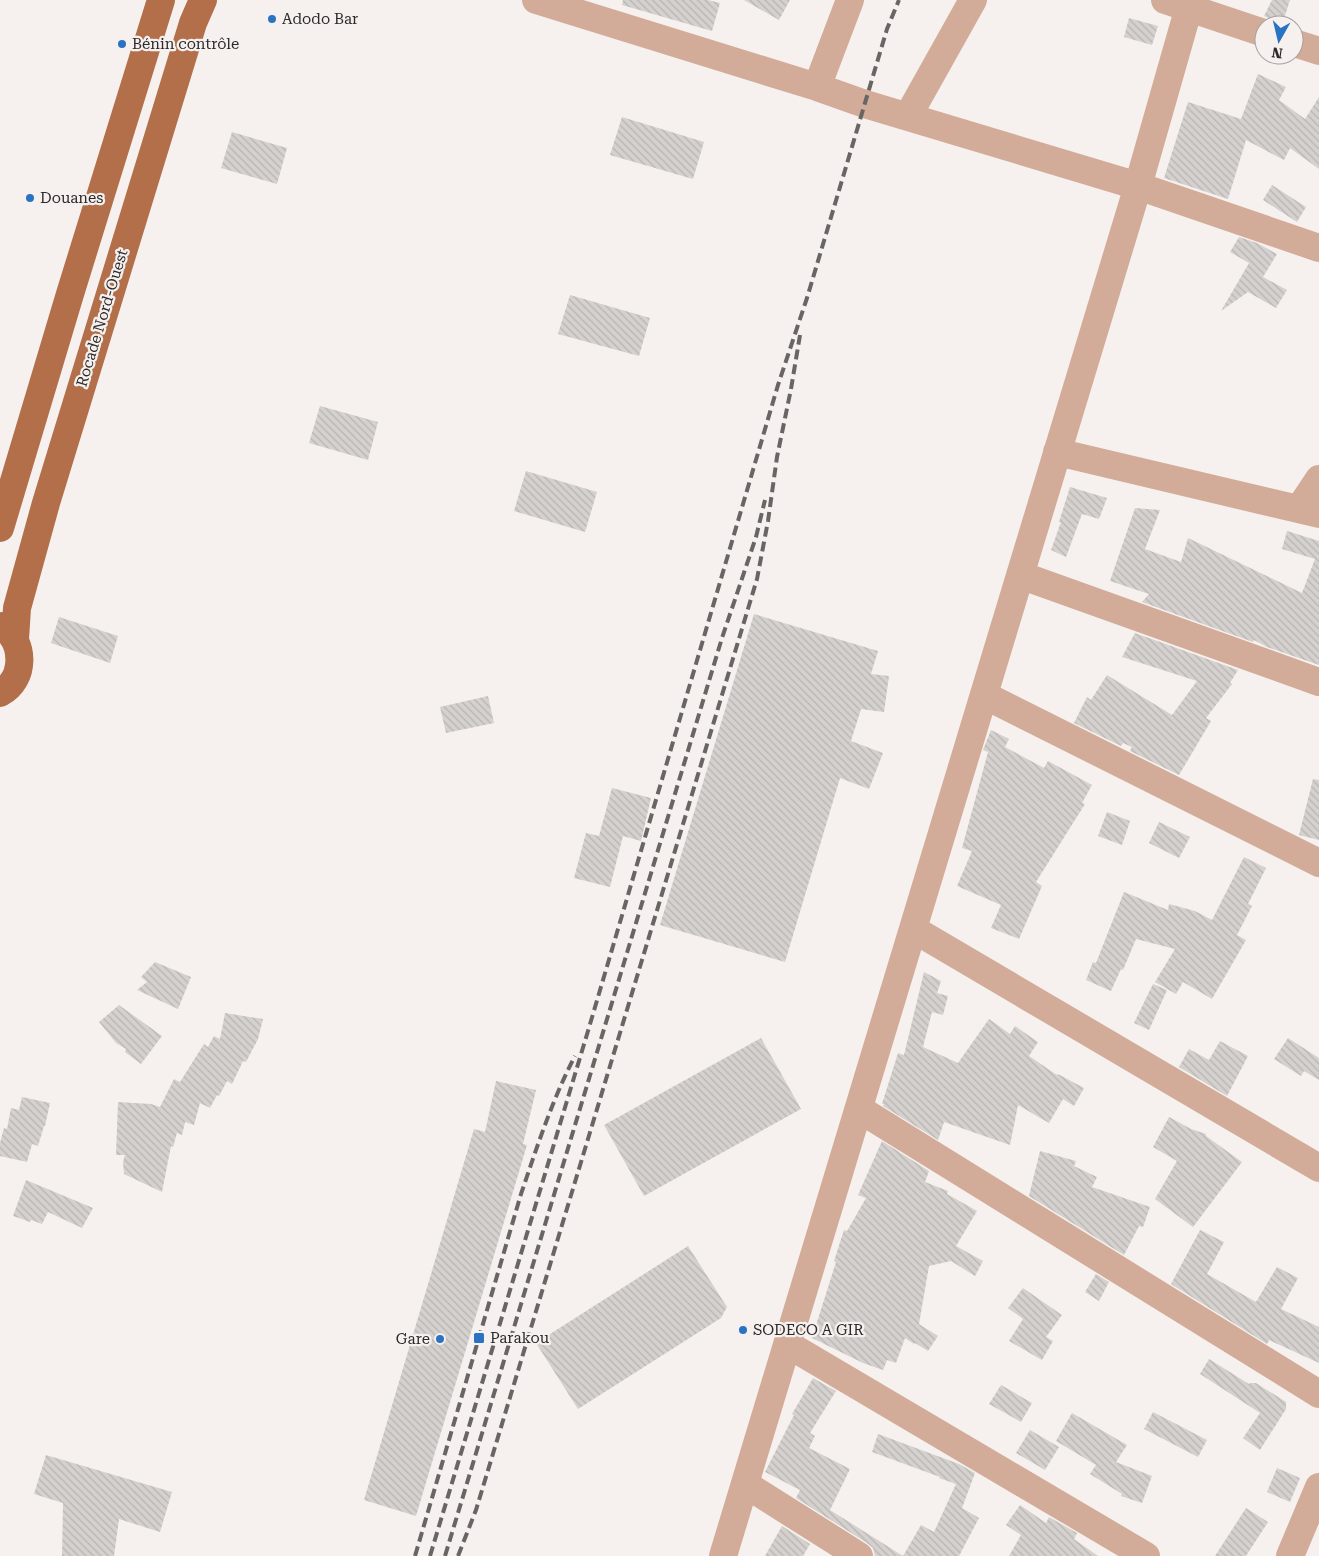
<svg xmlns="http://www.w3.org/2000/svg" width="1319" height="1556" font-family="'Roboto Serif',serif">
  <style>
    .building { fill: url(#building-back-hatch) }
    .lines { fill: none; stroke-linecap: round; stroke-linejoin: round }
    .minor { stroke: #d2ac98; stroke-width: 28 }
    .major { stroke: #b26f4a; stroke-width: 28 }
    .rail { stroke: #686665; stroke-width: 4; stroke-dasharray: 10 5; stroke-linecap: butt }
    .poi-dot { fill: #2a72c2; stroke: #f6f1ef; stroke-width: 2 }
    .labels { text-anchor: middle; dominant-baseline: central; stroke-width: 4.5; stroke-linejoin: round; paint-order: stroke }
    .poi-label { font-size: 15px; fill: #2c2a2a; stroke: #f6f1ef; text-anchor: start }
    .street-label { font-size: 15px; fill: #2c2a2a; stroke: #f6f1ef }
  </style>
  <defs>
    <pattern id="building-back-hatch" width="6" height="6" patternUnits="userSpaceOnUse" patternTransform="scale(1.25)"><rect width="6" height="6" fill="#d5d1cf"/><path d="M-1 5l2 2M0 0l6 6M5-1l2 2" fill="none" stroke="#b7b4b2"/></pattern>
  </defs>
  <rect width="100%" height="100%" fill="#f6f1ef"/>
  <path class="building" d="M 623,0 L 708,0 L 720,3 L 712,31 L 622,5 Z
    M 744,0 L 790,0 L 779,20 Z
    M 1272,0 L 1290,0 L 1282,25 L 1277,25 L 1269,18 L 1264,16 Z
    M 1129,18 L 1158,26 L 1152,45 L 1124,37 Z
    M 1258,74 L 1286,87 L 1279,100 L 1305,119 L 1319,97 L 1319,169 L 1290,148 L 1284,160 L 1246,140 L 1228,199 L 1164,178 L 1188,102 L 1241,119 Z
    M 622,117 L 704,142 L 693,179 L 610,155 Z
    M 232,132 L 287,148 L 277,184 L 221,168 Z
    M 1272,185 L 1306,207 L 1297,222 L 1263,200 Z
    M 1239,237 L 1257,243 L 1277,254 L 1263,277 L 1287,290 L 1276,308 L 1248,292 L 1221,311 L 1249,263 L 1230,252 Z
    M 570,295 L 650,318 L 639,356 L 558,334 Z
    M 320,406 L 378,422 L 368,460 L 309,443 Z
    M 526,471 L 597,492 L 585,532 L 514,511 Z
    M 1070,487 L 1107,498 L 1099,519 L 1082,514 L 1066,557 L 1051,550 L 1061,522 L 1059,522 Z
    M 1135,508 L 1160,510 L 1145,549 L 1181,562 L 1188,538 L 1302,593 L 1315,559 L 1282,549 L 1287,531 L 1319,541 L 1319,665 L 1267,647 L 1254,640 L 1253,642 L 1142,602 L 1149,594 L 1110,581 Z
    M 754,614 L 878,651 L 871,674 L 889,676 L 884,712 L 861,709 L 851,741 L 883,753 L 869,789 L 840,778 L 785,962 L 660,925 Z
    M 59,617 L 118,636 L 110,663 L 51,643 Z
    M 1135,633 L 1238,670 L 1230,683 L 1232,684 L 1206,718 L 1211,721 L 1179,775 L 1130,751 L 1132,747 L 1123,743 L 1121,746 L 1074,723 L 1087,697 L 1091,700 L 1107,675 L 1172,715 L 1197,681 L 1122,657 Z
    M 488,696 L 494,723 L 446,733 L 440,707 Z
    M 991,730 L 1009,739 L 1005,747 L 1044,768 L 1048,761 L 1092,785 L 1082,803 L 1085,804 L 1036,882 L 1042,886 L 1019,939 L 991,928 L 1001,905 L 957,886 L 972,851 L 962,848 L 988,752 L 983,750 Z
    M 1313,779 L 1319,780 L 1319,840 L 1299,835 Z
    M 612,788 L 651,798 L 641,841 L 623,836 L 610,887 L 574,878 L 586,833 L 599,836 Z
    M 1107,812 L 1130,821 L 1122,845 L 1098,836 Z
    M 1159,822 L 1190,837 L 1179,858 L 1149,843 Z
    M 1244,857 L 1266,868 L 1248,904 L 1252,906 L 1237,935 L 1246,940 L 1212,999 L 1183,982 L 1176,994 L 1155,982 L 1175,949 L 1136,939 L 1123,970 L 1121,969 L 1111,991 L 1086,980 L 1093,962 L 1096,963 L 1124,892 L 1168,910 L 1169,904 L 1195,911 L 1212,920 Z
    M 155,962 L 191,977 L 178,1009 L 137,990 L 147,982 L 141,977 Z
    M 924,972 L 941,981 L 937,993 L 948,996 L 943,1015 L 932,1012 L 923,1047 L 958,1063 L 989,1019 L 1010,1034 L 1015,1026 L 1038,1042 L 1029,1056 L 1057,1075 L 1058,1074 L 1084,1088 L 1074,1106 L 1063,1099 L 1049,1123 L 1018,1105 L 1010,1145 L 944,1122 L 938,1140 L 883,1106 L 884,1104 L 882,1104 L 898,1053 L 904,1055 Z
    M 1153,984 L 1167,990 L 1149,1030 L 1134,1023 Z
    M 119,1005 L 162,1036 L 141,1064 L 125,1052 L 126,1049 L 116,1043 L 99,1022 Z
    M 225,1013 L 263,1019 L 258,1039 L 246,1062 L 243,1061 L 232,1084 L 227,1081 L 219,1096 L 217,1095 L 210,1108 L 200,1103 L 194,1125 L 185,1122 L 182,1135 L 177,1133 L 173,1147 L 171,1146 L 162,1192 L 124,1174 L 123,1162 L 125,1155 L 116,1155 L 118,1102 L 151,1104 L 160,1107 L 174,1079 L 180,1082 L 204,1044 L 208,1047 L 214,1036 L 220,1039 Z
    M 761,1038 L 801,1109 L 644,1196 L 604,1125 Z
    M 1288,1038 L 1319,1058 L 1319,1080 L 1304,1071 L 1301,1076 L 1274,1059 Z
    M 1220,1041 L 1248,1056 L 1227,1096 L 1179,1067 L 1189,1049 L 1209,1060 Z
    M 496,1081 L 536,1090 L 523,1144 L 527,1145 L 416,1516 L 364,1500 L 474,1129 L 485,1132 Z
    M 22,1097 L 50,1103 L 45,1126 L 44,1126 L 38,1146 L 32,1144 L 27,1162 L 0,1156 L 0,1143 L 4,1128 L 7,1129 L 11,1108 L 19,1110 Z
    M 1169,1117 L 1191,1129 L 1206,1134 L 1206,1136 L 1242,1162 L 1193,1227 L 1155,1199 L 1177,1161 L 1153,1147 Z
    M 882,1141 L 929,1171 L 925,1182 L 948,1191 L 947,1194 L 977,1211 L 956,1246 L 983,1261 L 975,1276 L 951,1261 L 929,1266 L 919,1324 L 938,1336 L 928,1351 L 915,1343 L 914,1344 L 905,1338 L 896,1363 L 887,1360 L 883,1370 L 863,1363 L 812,1338 L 836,1262 L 834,1261 L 844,1230 L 847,1231 L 866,1198 L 858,1195 Z
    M 1040,1151 L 1076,1161 L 1074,1166 L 1097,1177 L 1092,1187 L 1150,1207 L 1143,1227 L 1139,1226 L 1124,1255 L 1029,1196 Z
    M 26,1180 L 93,1208 L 82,1228 L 48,1212 L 42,1224 L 31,1220 L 30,1222 L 13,1216 Z
    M 1200,1230 L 1224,1242 L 1207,1274 L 1256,1302 L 1277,1267 L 1298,1278 L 1281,1309 L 1319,1327 L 1319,1363 L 1269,1340 L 1267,1344 L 1171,1284 Z
    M 688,1246 L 727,1307 L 721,1318 L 578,1409 L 536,1343 Z
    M 1096,1274 L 1109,1282 L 1099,1301 L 1085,1292 Z
    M 1023,1288 L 1062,1315 L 1046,1337 L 1053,1341 L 1042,1360 L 1009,1341 L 1023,1319 L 1008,1308 Z
    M 1209,1359 L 1249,1384 L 1250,1383 L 1256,1383 L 1286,1402 L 1286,1409 L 1260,1450 L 1243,1438 L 1260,1413 L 1200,1374 Z
    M 813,1378 L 836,1391 L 810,1433 L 815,1436 L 809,1448 L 850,1469 L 830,1510 L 903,1556 L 875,1556 L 873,1548 L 867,1543 L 796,1498 L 800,1490 L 765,1472 L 794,1415 L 792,1414 Z
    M 1001,1385 L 1032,1403 L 1021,1422 L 989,1404 Z
    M 1153,1412 L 1207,1440 L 1198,1457 L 1144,1429 Z
    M 1072,1413 L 1127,1445 L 1116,1462 L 1152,1476 L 1142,1503 L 1121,1496 L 1122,1494 L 1090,1474 L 1096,1465 L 1056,1441 Z
    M 1030,1430 L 1059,1447 L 1045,1470 L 1016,1453 Z
    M 878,1434 L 959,1464 L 975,1473 L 962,1508 L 979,1518 L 959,1556 L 903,1556 L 921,1525 L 934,1532 L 956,1484 L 939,1478 L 940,1477 L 872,1452 Z
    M 46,1455 L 172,1492 L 160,1532 L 119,1519 L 114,1556 L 62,1556 L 63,1503 L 34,1494 Z
    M 1277,1468 L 1300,1478 L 1290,1502 L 1267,1492 Z
    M 1020,1505 L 1046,1523 L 1049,1517 L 1077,1533 L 1074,1539 L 1098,1556 L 1009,1556 L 1021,1535 L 1006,1525 Z
    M 1246,1508 L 1268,1522 L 1246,1556 L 1215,1556 Z
    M 782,1526 L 810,1544 L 803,1556 L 765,1556 Z"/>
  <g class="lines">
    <path class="minor" d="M 536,0 L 817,87 L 865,104 L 1138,186 L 1319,248
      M 1165,0 L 1264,33
      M 1294,43 L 1319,51
      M 817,87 L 850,0
      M 908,116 L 973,0
      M 1057,452 L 1319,514
      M 1299,509 L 1319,479
      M 1020,575 L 1319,682
      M 984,695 L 1319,863
      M 913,929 L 1319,1168
      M 859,1109 L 1319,1394
      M 787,1344 L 1146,1556
      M 745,1484 L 859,1556
      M 723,1556 L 1138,186 L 1191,0
      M 1290,1556 L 1319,1487"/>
    <path class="major" d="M 0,528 L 70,294 L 161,0
      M 15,639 L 17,608 L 46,503 L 193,23 L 203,0
      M 0,693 C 26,679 25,642 2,626"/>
    <path class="rail" d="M 415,1556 L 521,1194 C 537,1147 552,1100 575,1056
      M 430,1556 L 588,1031 L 778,385 L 807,298 L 887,29 L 899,0
      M 445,1556 L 722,638 L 756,537 L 765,500
      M 458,1556 L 476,1510 L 757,579 L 768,521 L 777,457 L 791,389 L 800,335"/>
  </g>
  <g class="poi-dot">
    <circle cx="272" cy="19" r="5"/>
    <circle cx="122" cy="44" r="5"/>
    <circle cx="30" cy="198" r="5"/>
    <circle cx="743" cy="1330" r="5"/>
    <rect x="473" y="1332" width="12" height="12" rx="2.5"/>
    <circle cx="440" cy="1339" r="5"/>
  </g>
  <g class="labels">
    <g class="poi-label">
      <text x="282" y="19">Adodo Bar</text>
      <text x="132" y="44">Bénin contrôle</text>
      <text x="40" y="198">Douanes</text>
      <text x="753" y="1330">SODECO A GIR</text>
      <text x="490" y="1338">Parakou</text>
      <text x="430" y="1339" text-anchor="end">Gare</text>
    </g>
    <g class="street-label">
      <text transform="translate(102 318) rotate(-73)">Rocade Nord-Ouest</text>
    </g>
  </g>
  <g transform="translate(1279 40) rotate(188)"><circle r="24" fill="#f6f1ef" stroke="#a5a1a0"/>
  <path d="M0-4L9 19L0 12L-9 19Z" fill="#2a72c2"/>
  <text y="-8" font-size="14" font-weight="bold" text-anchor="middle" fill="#2c2a2a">N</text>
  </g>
</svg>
